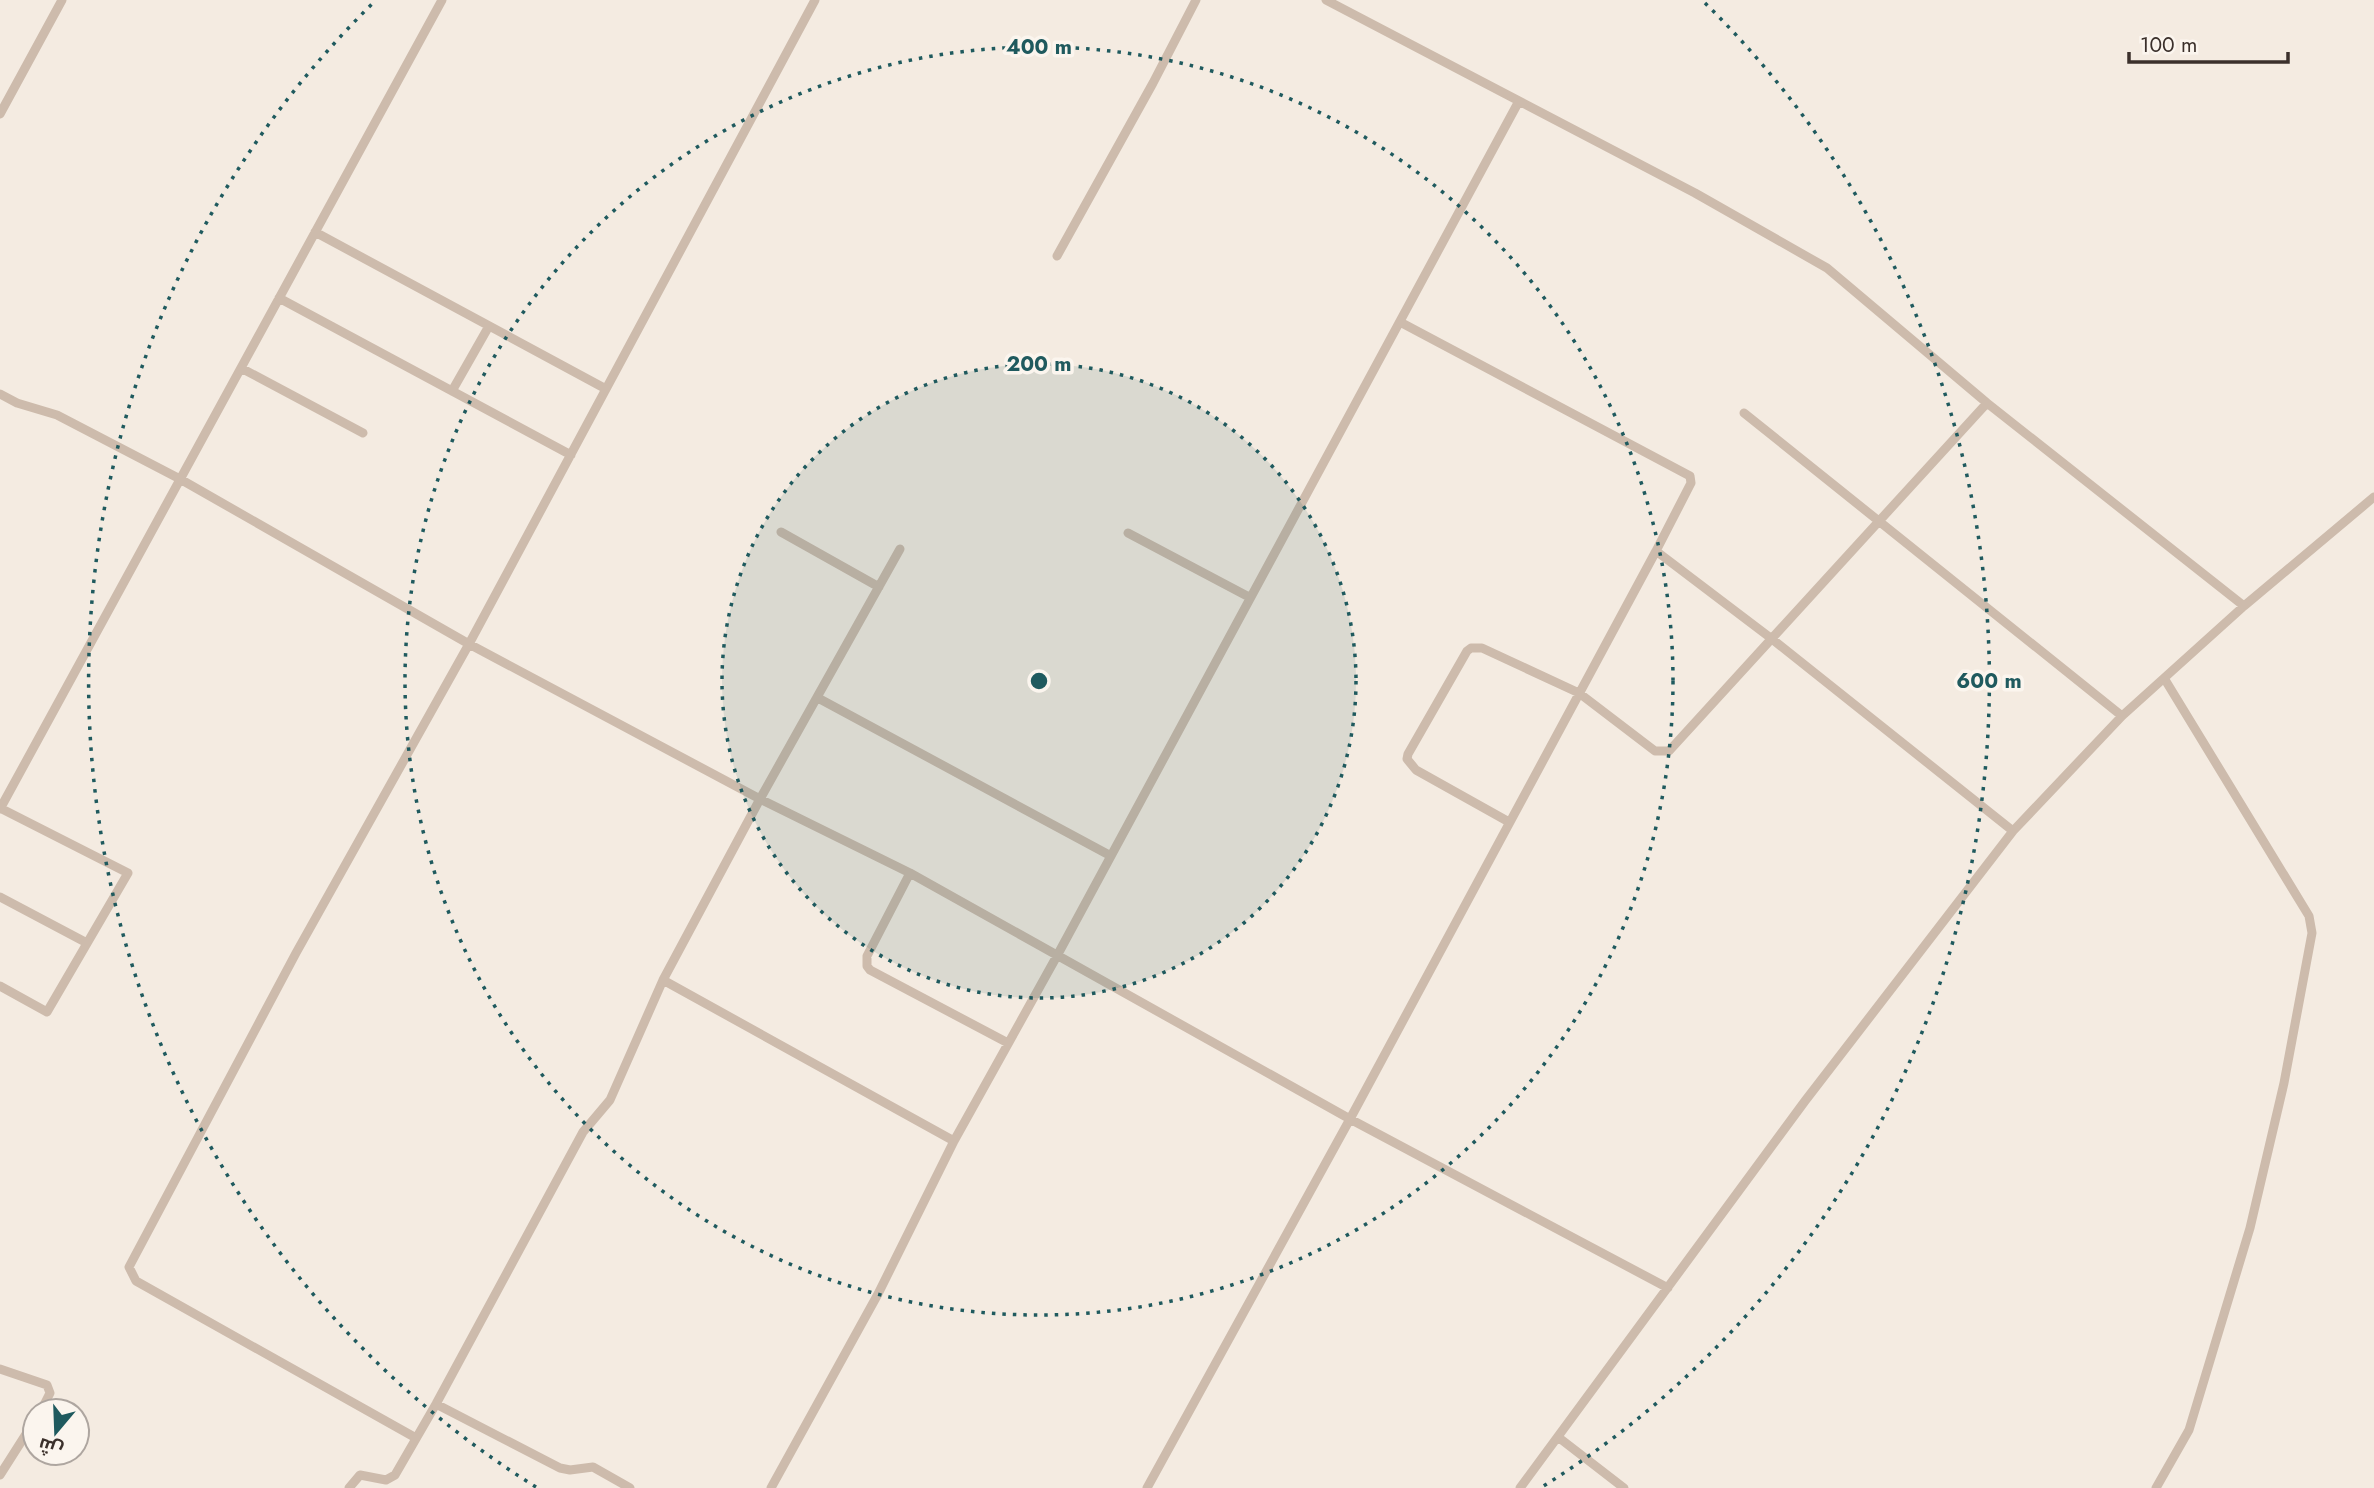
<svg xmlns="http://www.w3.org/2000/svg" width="2374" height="1488" font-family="Jost,Cairo,sans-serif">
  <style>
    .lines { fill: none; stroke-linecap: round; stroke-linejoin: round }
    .street { stroke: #cdbbac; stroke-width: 9 }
    .ring { fill: none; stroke: #1f5a5e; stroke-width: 3.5; stroke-dasharray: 3.5 7 }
    .centre { fill: #1f5a5e; stroke: #fbf5ee; stroke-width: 3.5 }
    .ring-label { font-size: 21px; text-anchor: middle; font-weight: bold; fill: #1f5a5e; stroke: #fbf5ee; stroke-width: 7; stroke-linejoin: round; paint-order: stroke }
  </style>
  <rect width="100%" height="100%" fill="#f4ebe1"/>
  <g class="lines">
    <path class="street" d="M 1326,0 L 1695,193 L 1827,268 L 1987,403 L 2244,606
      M 0,114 L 62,0
      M 315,232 L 606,389
      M 1057,256 L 1153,83 L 1196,0
      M 279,298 L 571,455
      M 1400,322 L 1690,476 L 1691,483 L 1656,551
      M 241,368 L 363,433
      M 452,391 L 489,326
      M 0,394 L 17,403 L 57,415 L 180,479 L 469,644 L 760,799 L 910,873 L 1350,1119 L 1668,1288
      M 1744,413 L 2122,716
      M 781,532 L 879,587
      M 1128,533 L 1249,597
      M 818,698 L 1111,856
      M 0,809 L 442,0
      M 1509,822 L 1416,770 L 1407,759 L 1408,754 L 1467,651 L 1471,648 L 1482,648 L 1579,693 L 1655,751 L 1669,751 L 1987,403
      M 910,873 L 867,956 L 867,966 L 870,970 L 1008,1043
      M 0,897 L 87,943
      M 663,980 L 954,1141
      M 0,986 L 47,1012 L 128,873 L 0,808
      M 0,1369 L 47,1385 L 50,1393 L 41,1411
      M 436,1404 L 560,1468 L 570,1470 L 593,1467 L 630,1488
      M 1558,1437 L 1624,1488
      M 416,1438 L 136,1281 L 129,1267 L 296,953 L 469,644 L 815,0
      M 0,1475 L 35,1420
      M 349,1488 L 360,1475 L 386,1480 L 395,1475 L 436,1404 L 583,1132 L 610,1100 L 663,980 L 760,799 L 900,549
      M 771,1488 L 878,1294 L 954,1141 L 1058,954 L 1519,101
      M 1147,1488 L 1350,1119 L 1656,551 L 1772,639 L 2013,831
      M 1520,1488 L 1805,1101 L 2013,831 L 2122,716 L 2244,606 L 2374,497
      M 2156,1488 L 2189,1430 L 2250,1228 L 2284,1083 L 2312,933 L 2309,916 L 2164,678"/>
  </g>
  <circle cx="1039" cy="681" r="317" fill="#1f5a5e" fill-opacity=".12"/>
  <g class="ring">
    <circle cx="1039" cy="681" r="317"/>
    <circle cx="1039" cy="681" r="634"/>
    <path d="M536 1487A950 950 0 0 1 373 3M1705 3A950 950 0 0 1 1542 1487"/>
  </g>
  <circle cx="1039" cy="681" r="10" class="centre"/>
  <g class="ring-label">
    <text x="1039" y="54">400 m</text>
    <text x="1039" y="371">200 m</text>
    <text x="1989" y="688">600 m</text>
  </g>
  <g transform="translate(56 1432) rotate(199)"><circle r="33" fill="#fbf5ee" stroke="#aea6a0" stroke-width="2"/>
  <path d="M0-5L12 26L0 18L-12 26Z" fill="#1f5a5e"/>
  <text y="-10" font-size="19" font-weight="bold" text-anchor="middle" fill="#3b302b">ش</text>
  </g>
  <path d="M2129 52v10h159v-10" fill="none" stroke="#3b302b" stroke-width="3.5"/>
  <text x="2140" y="52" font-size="21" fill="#3b302b" stroke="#fbf5ee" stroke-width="5" paint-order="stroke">100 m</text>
</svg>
